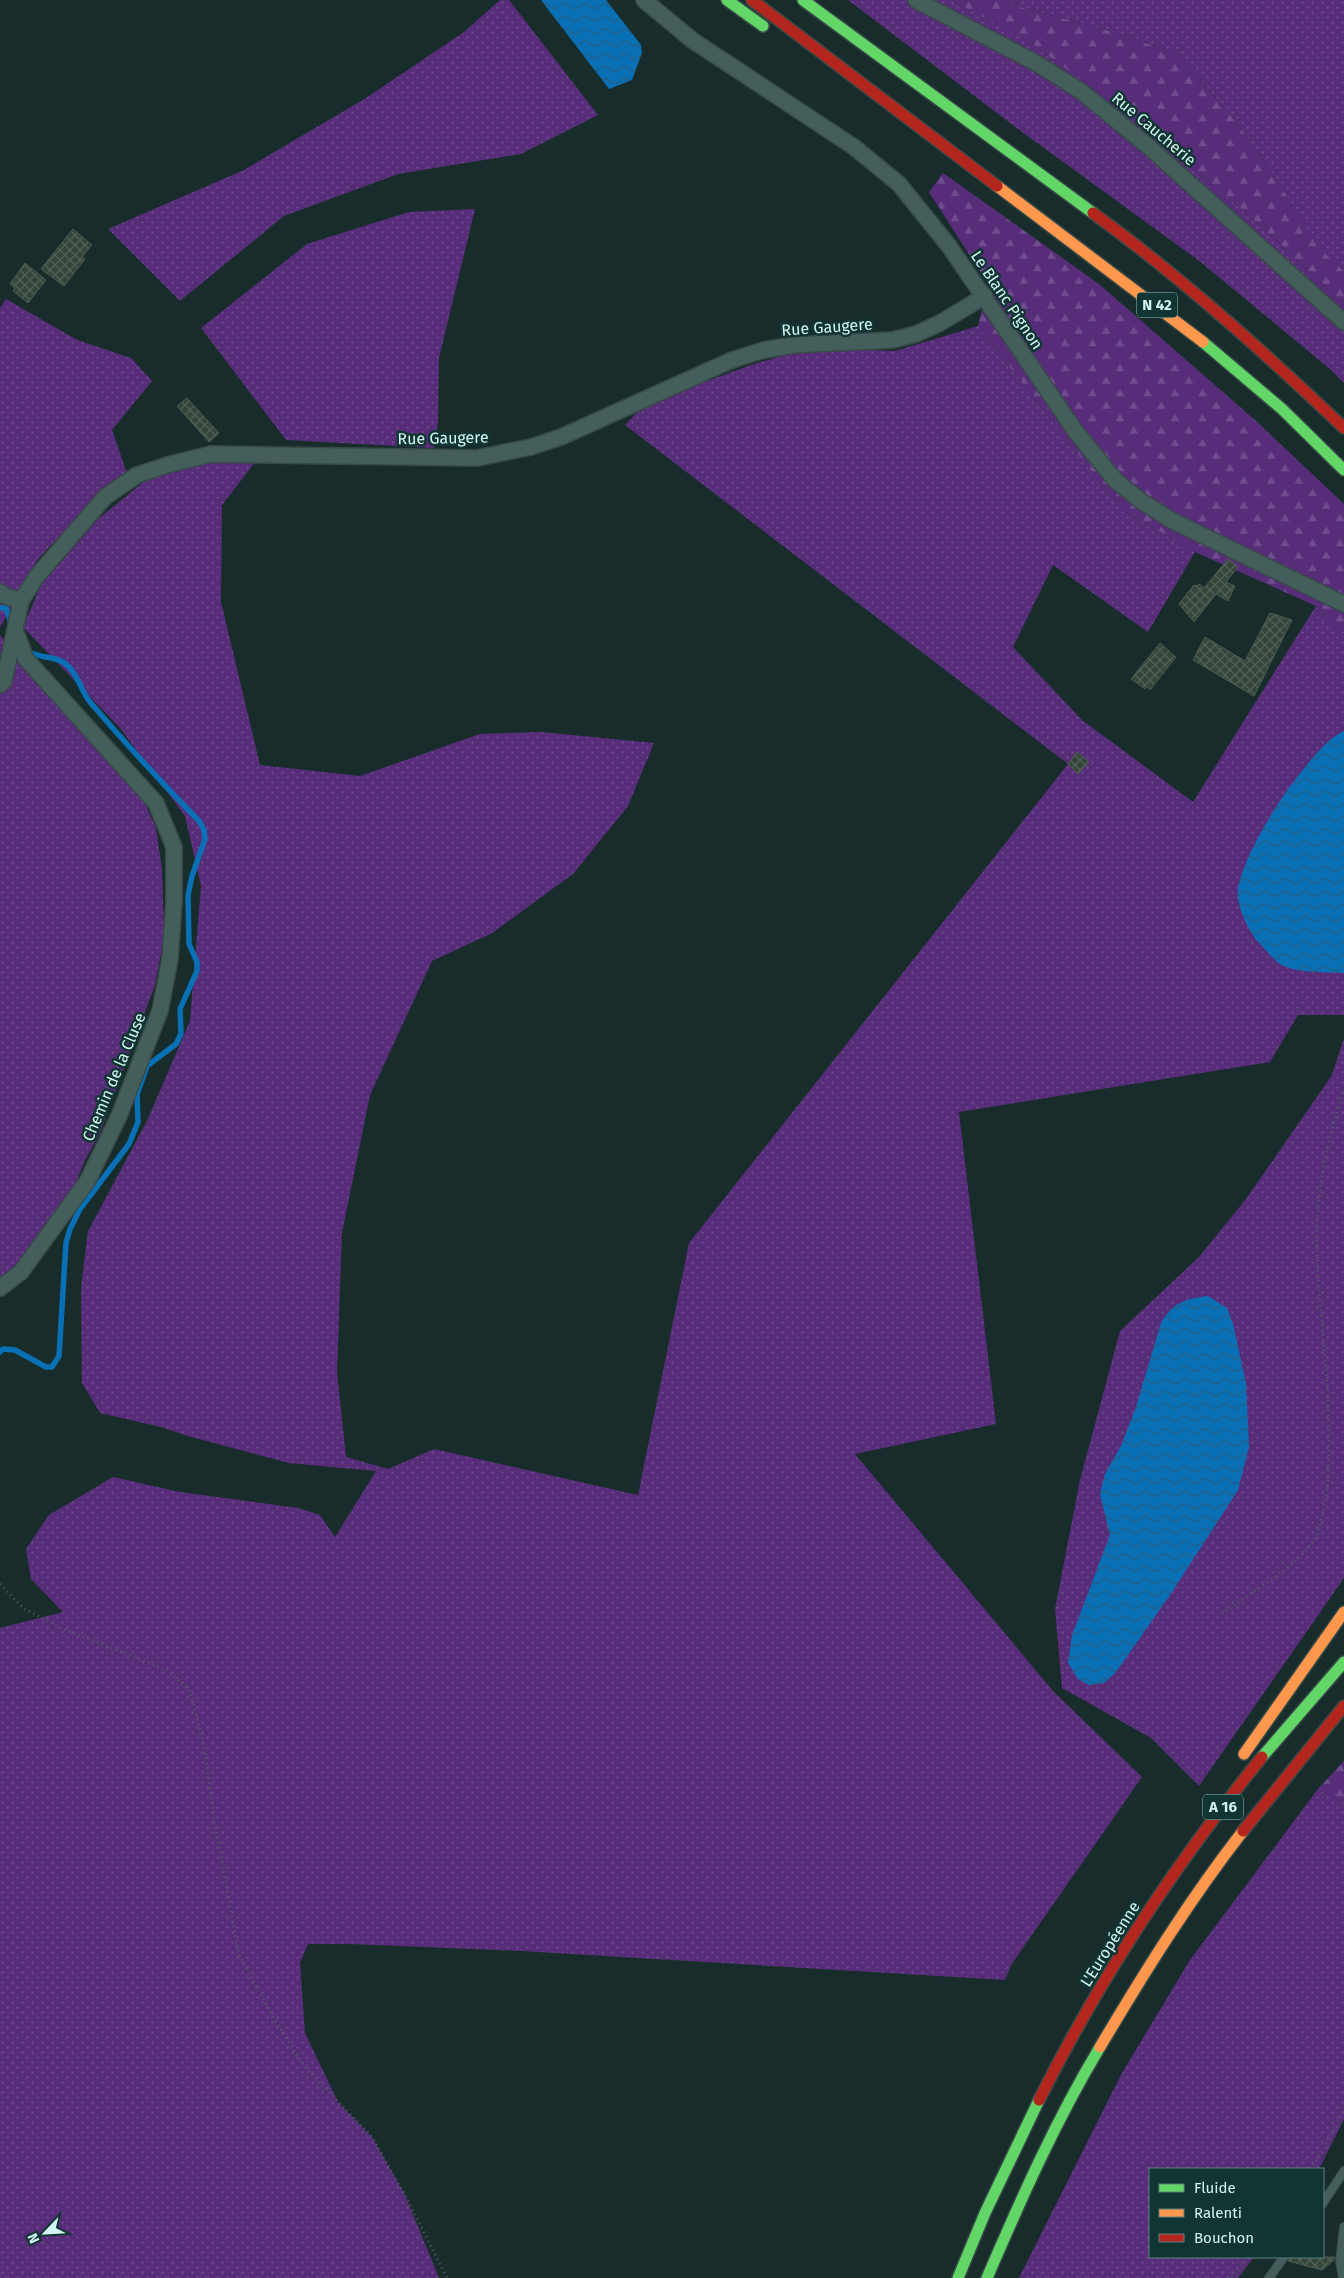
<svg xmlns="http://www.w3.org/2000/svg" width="1344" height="2278" font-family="'Fira Sans',sans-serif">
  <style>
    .grass { fill: url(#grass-dots) }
    .forest { fill: url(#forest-firs) }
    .water { fill: url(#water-waves) }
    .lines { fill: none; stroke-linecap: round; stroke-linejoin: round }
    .stream { stroke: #0a70b6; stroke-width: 5.5 }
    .building { fill: url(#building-cross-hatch); stroke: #4c5a50 }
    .lane-casing { stroke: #384a48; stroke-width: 10 }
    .street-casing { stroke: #384a48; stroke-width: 18 }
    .fast-casing { stroke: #384a48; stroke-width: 14 }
    .slow-casing { stroke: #384a48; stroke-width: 14 }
    .jam-casing { stroke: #384a48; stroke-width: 14 }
    .path { stroke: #4b5f5d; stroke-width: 3; stroke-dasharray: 1 4; stroke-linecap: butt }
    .lane { stroke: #445e5c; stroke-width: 8 }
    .street { stroke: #445e5c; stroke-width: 15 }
    .fast { stroke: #63d668; stroke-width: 11 }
    .slow { stroke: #ff974d; stroke-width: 11 }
    .jam { stroke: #b3261e; stroke-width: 11 }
    .labels { text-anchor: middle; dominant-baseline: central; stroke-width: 5; stroke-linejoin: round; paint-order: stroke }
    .shield { fill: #103532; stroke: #99bcb8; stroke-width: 1 }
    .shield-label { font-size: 15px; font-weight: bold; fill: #d4f6f2 }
    .street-label { font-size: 16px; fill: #d4f6f2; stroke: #103532 }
  </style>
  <defs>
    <pattern id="grass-dots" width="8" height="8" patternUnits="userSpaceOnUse" patternTransform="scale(1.25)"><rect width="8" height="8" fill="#572d7a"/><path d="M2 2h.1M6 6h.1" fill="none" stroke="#6e4c8d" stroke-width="1.8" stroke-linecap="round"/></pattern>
    <pattern id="forest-firs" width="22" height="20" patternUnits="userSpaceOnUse" patternTransform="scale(1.25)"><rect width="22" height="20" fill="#572d7a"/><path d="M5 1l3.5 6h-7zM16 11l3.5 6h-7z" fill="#6e4c8d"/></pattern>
    <pattern id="water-waves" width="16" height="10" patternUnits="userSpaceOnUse" patternTransform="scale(1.25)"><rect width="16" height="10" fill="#0a70b6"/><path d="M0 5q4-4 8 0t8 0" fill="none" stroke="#255d80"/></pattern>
    <pattern id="building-cross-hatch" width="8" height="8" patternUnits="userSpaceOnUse" patternTransform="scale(1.25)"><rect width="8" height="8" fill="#354539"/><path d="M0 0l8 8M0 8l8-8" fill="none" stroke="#516056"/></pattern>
  </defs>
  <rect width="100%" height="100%" fill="#182d2b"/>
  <path class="grass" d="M 500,0 L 509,0 L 598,115 L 521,154 L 398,174 L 284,216 L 180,301 L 108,229 L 244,170 L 366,98 L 464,32 Z
    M 848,0 L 951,0 L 1028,41 L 1142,124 L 1262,227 L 1344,305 L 1344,383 L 1330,369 L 1198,260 L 1022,132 Z
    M 1008,0 L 1344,0 L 1344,271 L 1319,249 L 1275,177 L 1240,127 L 1179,54 L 1103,29 L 1020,7 Z
    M 475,209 L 439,358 L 438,422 L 434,448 L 286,440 L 201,328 L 307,244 L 409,212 Z
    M 6,299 L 77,340 L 131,358 L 152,381 L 112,430 L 127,473 L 85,509 L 38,559 L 0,627 L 0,308 Z
    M 978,326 L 1121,509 L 1195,552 L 1148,632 L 1053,565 L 1013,647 L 1082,720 L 1193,802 L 1316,606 L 1340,633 L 1344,628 L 1344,1015 L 1298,1015 L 1270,1062 L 959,1112 L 996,1424 L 855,1454 L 1053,1691 L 1142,1777 L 1011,1965 L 1005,1980 L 522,1951 L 350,1944 L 308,1944 L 300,1963 L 305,2033 L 338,2102 L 372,2137 L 405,2195 L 439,2278 L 0,2278 L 0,1628 L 63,1612 L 31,1579 L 26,1549 L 49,1515 L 113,1477 L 180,1492 L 298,1508 L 320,1515 L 335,1537 L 376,1471 L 289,1463 L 188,1436 L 161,1427 L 100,1413 L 82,1383 L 81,1288 L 88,1231 L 147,1121 L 190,1021 L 201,886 L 185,816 L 120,728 L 23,627 L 41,585 L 99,518 L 145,481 L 177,469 L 231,460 L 256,461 L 222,505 L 221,602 L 260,765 L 360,776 L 480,734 L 542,732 L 654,743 L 628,806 L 573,874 L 492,933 L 432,961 L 370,1095 L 342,1233 L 337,1372 L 346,1457 L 388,1469 L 434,1449 L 638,1495 L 689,1243 L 1068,764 L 625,425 L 645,404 L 751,365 L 810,348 L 895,351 Z
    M 0,635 L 144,801 L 156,828 L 162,869 L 164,939 L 155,985 L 100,1133 L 84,1162 L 63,1216 L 0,1288 Z
    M 1344,1038 L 1344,1578 L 1199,1786 L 1151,1738 L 1062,1688 L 1055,1609 L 1080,1480 L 1120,1331 L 1199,1257 L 1246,1199 L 1332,1075 Z
    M 1318,1789 L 1344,1803 L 1344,2119 L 1319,2169 L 1150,2169 L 1150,2257 L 1254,2257 L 1238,2278 L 1019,2278 L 1122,2073 L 1190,1960 Z"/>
  <path class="forest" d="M 951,0 L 1008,0 L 1020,7 L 1103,29 L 1179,54 L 1240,127 L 1275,177 L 1319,248 L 1344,271 L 1344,305 L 1262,227 L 1142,124 L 1028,41 Z
    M 943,173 L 1099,284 L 1255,420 L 1344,504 L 1344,628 L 1340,633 L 1316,606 L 1195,552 L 1121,509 L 978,326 L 988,284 L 929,192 Z
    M 1344,1761 L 1344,1803 L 1318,1789 Z"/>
  <path class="water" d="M 541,0 L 606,0 L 641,45 L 642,53 L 632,80 L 609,89 Z
    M 1344,731 L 1344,973 C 1326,972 1300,973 1283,966 C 1276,963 1267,951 1261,945 C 1250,934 1236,907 1238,890 C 1242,860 1273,810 1291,785 C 1304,769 1325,739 1344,731 Z
    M 1208,1296 L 1227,1308 L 1233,1324 L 1246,1383 L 1249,1447 L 1238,1490 L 1170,1595 L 1116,1672 L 1104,1683 L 1089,1685 L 1078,1679 L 1068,1663 L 1072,1635 L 1110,1535 L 1100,1494 L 1105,1474 L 1121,1446 L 1136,1407 L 1161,1323 C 1173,1302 1186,1299 1208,1296 Z"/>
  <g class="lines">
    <path class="stream" d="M 0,608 L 6,608 L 12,626
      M 0,1352 L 3,1349 L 15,1350 L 46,1367 L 52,1367 L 59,1356 L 66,1243 L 70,1229 L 80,1209 L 129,1144 L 138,1122 L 137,1094 L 147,1066 L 176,1044 L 181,1034 L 180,1009 L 197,971 L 197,962 L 189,944 L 188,895 L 192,876 L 205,839 L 204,830 L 199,821 C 161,782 125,743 90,702 C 81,691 79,677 69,667 C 57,654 39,660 27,650"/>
  </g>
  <path class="building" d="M 73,229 L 92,245 L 82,257 L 85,259 L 64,286 L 41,269 Z
    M 25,263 L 46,280 L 28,303 L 13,291 L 15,288 L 10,284 Z
    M 187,398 L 219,433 L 209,442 L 177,406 Z
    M 1228,559 L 1238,567 L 1226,582 L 1235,586 L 1228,601 L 1216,594 L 1194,622 L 1179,604 L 1194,585 L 1197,586 L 1199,584 L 1204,588 Z
    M 1270,613 L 1292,620 L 1254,696 L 1193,660 L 1205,637 L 1245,661 Z
    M 1160,643 L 1176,657 L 1150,690 L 1147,686 L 1145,689 L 1131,679 Z
    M 1077,752 L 1089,762 L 1078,774 L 1068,764 Z
    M 1290,2257 L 1335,2257 L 1334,2260 L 1322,2270 L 1288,2261 Z"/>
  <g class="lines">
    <g class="lane-casing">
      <path id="lane" d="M 1323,2203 L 1344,2171
        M 1269,2278 L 1284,2257
        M 1343,2278 L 1340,2261 L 1344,2227"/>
    </g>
    <g class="street-casing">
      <path id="street" d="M 644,0 L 692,40 L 854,147 L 899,184 L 949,246 L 1076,432 L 1116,481 L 1141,501 L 1171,520 L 1344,604
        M 916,0 L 1038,64 L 1082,92 L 1149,147 L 1344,322
        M 0,592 L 2,595 L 21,601
        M 0,685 L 4,681 L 21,601 L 37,576 L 105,497 L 137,475 L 167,465 L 211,454 L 477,458 L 531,447 L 561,437 L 732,360 L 764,350 L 794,345 L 893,340 L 916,334 L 940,323 L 985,296
        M 0,1288 L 21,1272 L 88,1180 L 119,1116 L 160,1011 L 170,959 L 174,901 L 174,847 L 156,803 L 26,659 L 15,630"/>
    </g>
    <g class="fast-casing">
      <path id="fast" d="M 727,0 L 763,26
        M 803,0 L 1093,213
        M 1203,342 L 1282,409 L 1344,470
        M 1262,1757 L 1344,1662
        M 958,2278 L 985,2213 L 1039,2100
        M 987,2278 C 1021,2199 1056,2120 1100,2047"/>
    </g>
    <g class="slow-casing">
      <path id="slow" d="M 997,186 L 1203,342
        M 1244,1754 L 1344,1612
        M 1100,2047 C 1144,1973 1190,1899 1243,1831"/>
    </g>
    <g class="jam-casing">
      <path id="jam" d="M 752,0 L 997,186
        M 1093,213 C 1182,278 1264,352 1344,428
        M 1243,1831 L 1344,1706
        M 1039,2100 C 1100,1978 1176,1863 1262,1757"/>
    </g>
    <path class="path" d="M 0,1584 L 23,1608 L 61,1628 L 167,1670 L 189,1690 L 199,1724 L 206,1760 L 214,1819 L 239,1955 L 274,2019 L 304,2066 L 372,2137 L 405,2195 L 447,2278
      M 1222,1614 C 1253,1591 1293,1570 1316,1538 C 1344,1462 1319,1334 1317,1249 C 1315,1196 1327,1140 1344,1089
      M 1310,2169 L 1325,2148 L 1344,2108
      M 1232,2278 L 1249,2257"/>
    <use href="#lane" class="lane"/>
    <use href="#street" class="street"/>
    <use href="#fast" class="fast"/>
    <use href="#slow" class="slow"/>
    <use href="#jam" class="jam"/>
  </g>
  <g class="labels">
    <g class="shield">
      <rect x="1137" y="292.5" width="40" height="25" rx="4"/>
      <rect x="1203" y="1794.5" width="40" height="25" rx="4"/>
    </g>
    <g class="shield-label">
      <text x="1157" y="305">N 42</text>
      <text x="1223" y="1807">A 16</text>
    </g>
    <g class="street-label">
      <text transform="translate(1154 129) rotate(40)">Rue Caucherie</text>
      <text transform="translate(1007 300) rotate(56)">Le Blanc Pignon</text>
      <text transform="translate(827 327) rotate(-4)">Rue Gaugere</text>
      <text transform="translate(443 438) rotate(-1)">Rue Gaugere</text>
      <text transform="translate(114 1077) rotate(-67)">Chemin de la Cluse</text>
      <text transform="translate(1110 1944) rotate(-58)">L'Européenne</text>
    </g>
  </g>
  <rect x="1149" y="2168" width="175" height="90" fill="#103532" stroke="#5e827f"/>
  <rect x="1159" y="2184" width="25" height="8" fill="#63d668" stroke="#5e827f"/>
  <text x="1194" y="2193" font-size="15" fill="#d4f6f2">Fluide</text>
  <rect x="1159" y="2209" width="25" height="8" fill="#ff974d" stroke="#5e827f"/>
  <text x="1194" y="2218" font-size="15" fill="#d4f6f2">Ralenti</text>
  <rect x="1159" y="2234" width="25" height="8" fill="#b3261e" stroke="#5e827f"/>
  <text x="1194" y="2243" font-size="15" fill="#d4f6f2">Bouchon</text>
  <g transform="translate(45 2233) rotate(245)" stroke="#103532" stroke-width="4" paint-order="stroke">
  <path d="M0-4L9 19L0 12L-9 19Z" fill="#d4f6f2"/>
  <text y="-8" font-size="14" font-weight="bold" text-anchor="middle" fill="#d4f6f2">N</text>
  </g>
</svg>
